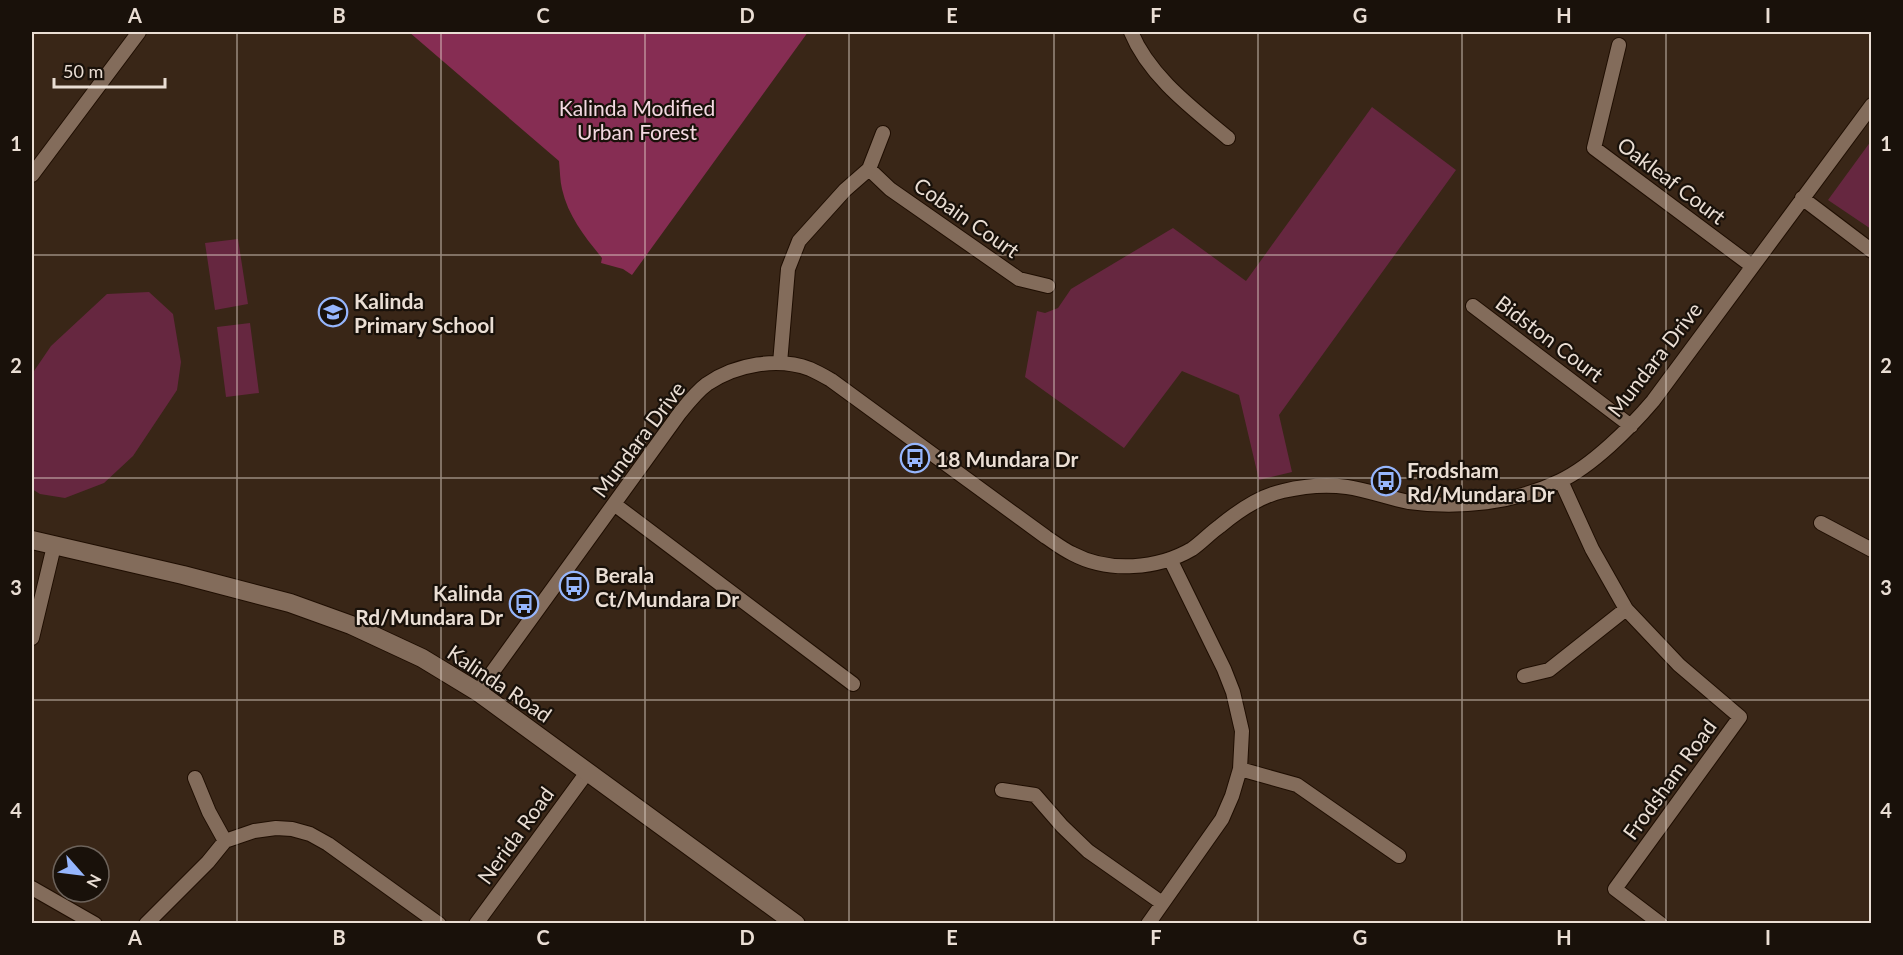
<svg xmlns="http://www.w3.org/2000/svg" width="1903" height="955" font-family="Lato,sans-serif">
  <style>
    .green { fill: #662740 }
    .forest { fill: #862d53 }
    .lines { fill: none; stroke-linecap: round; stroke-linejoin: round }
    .minor-casing { stroke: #1f0e02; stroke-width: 16 }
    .tertiary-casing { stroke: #1f0e02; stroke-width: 20 }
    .minor { stroke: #836c5b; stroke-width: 14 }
    .tertiary { stroke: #836c5b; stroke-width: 18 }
    .grid { fill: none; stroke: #eaded4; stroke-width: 1.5; stroke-opacity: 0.55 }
    .labels { text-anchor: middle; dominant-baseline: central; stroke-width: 4.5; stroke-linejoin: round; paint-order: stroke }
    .park-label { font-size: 21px; fill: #f3d9e1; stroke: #19110a }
    .street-label { font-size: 21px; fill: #eaded4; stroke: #19110a }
    .poi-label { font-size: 21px; font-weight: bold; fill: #eaded4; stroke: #19110a; text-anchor: start }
    .neatline { fill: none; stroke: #eaded4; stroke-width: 2 }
    .grid-label { font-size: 20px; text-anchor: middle; font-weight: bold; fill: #eaded4 }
  </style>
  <rect width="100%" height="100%" fill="#392617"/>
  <path class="green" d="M 1372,107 L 1456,170 L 1279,415 L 1292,472 L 1259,480 L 1239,395 L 1182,371 L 1124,448 L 1025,377 L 1037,311 L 1045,313 L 1058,308 L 1071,289 L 1173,228 L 1246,281 Z
    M 1871,141 L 1871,229 L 1828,200 Z
    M 238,239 L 248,304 L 215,310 L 205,243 Z
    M 149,292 L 173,314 L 181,362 L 177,390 L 133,456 L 104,483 L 65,498 L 40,494 L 32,489 L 32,374 L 51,346 L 107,294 Z
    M 250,323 L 259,393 L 226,397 L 217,327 Z"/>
  <path class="forest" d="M 409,32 L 808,32 L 632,275 L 623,269 L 601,263 L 602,258 C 585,237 568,216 562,189 C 560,181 560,171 559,161 Z"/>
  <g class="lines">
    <g class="minor-casing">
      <path id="minor" d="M 1131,32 C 1149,76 1192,108 1228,138
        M 1619,45 L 1594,148 L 1752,266
        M 869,169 L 890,189 L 1019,279 L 1048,286
        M 32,175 L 139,32
        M 1802,198 L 1872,251
        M 1473,306 L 1631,426
        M 780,363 L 788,269 L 799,241 L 845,190 L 869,169 L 883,133
        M 1561,481 L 1592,549 L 1626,609 L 1679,665 L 1740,717 L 1615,889 L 1661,924
        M 614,504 L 853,684
        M 1821,523 L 1872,550
        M 32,638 L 54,546
        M 1524,676 L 1549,670 L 1626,609
        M 478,692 L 679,414 C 687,404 696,392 707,384 C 736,364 778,357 810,369 C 817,372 824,376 831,380 L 1046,537 C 1055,543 1064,550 1073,554 C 1109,573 1158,569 1192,549 C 1202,542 1210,533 1220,526 C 1238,511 1260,496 1283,491 C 1304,486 1325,484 1347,487 C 1368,490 1388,498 1409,502 C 1459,509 1514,503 1560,481 C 1592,466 1630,428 1653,401 L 1872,105
        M 1240,769 L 1297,785 L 1399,856
        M 195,778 L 209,812 L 225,841
        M 1002,790 L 1035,795 L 1062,826 L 1088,851 L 1162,903
        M 32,888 L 95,924
        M 146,924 L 208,862 L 225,841 L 254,831 L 276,828 L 292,829 L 310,834 L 328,844 L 439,924
        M 476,924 L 588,771
        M 1148,924 L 1222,819 L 1232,796 L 1240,769 L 1242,731 L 1233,692 L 1224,669 L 1170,559"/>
    </g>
    <g class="tertiary-casing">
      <path id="tertiary" d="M 32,540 L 183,575 L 290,603 L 351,625 L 422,658 L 478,692 L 796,924"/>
    </g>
    <use href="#minor" class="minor"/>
    <use href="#tertiary" class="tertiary"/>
  </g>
  <path class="grid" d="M 237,32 L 237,924M 441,32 L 441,924M 645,32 L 645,924M 849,32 L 849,924M 1054,32 L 1054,924M 1258,32 L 1258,924M 1462,32 L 1462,924M 1666,32 L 1666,924M 32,255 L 1872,255M 32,478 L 1872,478M 32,700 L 1872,700"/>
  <defs>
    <g id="school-ring" transform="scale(1.5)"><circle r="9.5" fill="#19110a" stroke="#96b6fd" stroke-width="1.5"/><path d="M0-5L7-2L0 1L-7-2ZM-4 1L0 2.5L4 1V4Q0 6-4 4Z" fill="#96b6fd"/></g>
    <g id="bus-ring" transform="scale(1.5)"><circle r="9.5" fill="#19110a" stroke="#96b6fd" stroke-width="1.5"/><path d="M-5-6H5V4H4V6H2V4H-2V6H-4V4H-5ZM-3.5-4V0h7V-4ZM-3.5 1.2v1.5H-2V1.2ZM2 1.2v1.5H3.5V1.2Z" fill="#96b6fd"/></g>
  </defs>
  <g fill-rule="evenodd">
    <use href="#school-ring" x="333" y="312"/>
    <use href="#bus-ring" x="915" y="458"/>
    <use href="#bus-ring" x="1386" y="481"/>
    <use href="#bus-ring" x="574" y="586"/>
    <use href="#bus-ring" x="524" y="604"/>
  </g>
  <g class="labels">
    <g class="park-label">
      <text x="637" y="107">Kalinda Modified<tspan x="637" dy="24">Urban Forest</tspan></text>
    </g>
    <g class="street-label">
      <text transform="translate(1672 180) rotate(37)">Oakleaf Court</text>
      <text transform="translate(967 217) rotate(35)">Cobain Court</text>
      <text transform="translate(1550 338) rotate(37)">Bidston Court</text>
      <text transform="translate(1654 359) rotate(-52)">Mundara Drive</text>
      <text transform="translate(638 439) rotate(-53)">Mundara Drive</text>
      <text transform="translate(500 683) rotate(34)">Kalinda Road</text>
      <text transform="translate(1669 779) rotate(-54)">Frodsham Road</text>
      <text transform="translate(515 835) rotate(-54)">Nerida Road</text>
    </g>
    <g class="poi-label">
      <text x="354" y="300">Kalinda<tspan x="354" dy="24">Primary School</tspan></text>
      <text x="936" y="458">18 Mundara Dr</text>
      <text x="1407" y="469">Frodsham<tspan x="1407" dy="24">Rd/Mundara Dr</tspan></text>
      <text x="595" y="574">Berala<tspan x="595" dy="24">Ct/Mundara Dr</tspan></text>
      <text x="503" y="592" text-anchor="end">Kalinda<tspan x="503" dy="24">Rd/Mundara Dr</tspan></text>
    </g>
  </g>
  <rect width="1903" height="955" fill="none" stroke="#19110a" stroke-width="66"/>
  <g transform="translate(81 874) rotate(118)"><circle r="28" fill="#19110a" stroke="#6d635b" stroke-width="1.5"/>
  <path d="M0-4.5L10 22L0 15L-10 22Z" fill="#96b6fd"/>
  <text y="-9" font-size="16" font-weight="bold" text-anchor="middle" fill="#eaded4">N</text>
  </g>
  <path d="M54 78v9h111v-9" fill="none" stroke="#eaded4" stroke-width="3"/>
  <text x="63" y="78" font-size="18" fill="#eaded4" stroke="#19110a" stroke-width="4.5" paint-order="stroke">50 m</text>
  <rect x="33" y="33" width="1837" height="889" class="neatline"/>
  <g class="grid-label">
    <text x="135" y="23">A</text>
    <text x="339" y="23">B</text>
    <text x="543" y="23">C</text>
    <text x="747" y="23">D</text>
    <text x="952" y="23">E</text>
    <text x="1156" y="23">F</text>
    <text x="1360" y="23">G</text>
    <text x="1564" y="23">H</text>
    <text x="1768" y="23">I</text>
    <text x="16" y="151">1</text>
    <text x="1886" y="151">1</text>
    <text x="16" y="373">2</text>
    <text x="1886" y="373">2</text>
    <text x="16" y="595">3</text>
    <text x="1886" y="595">3</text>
    <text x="16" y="818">4</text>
    <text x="1886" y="818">4</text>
    <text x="135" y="945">A</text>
    <text x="339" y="945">B</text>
    <text x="543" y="945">C</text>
    <text x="747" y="945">D</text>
    <text x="952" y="945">E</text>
    <text x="1156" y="945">F</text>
    <text x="1360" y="945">G</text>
    <text x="1564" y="945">H</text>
    <text x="1768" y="945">I</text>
  </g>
</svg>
